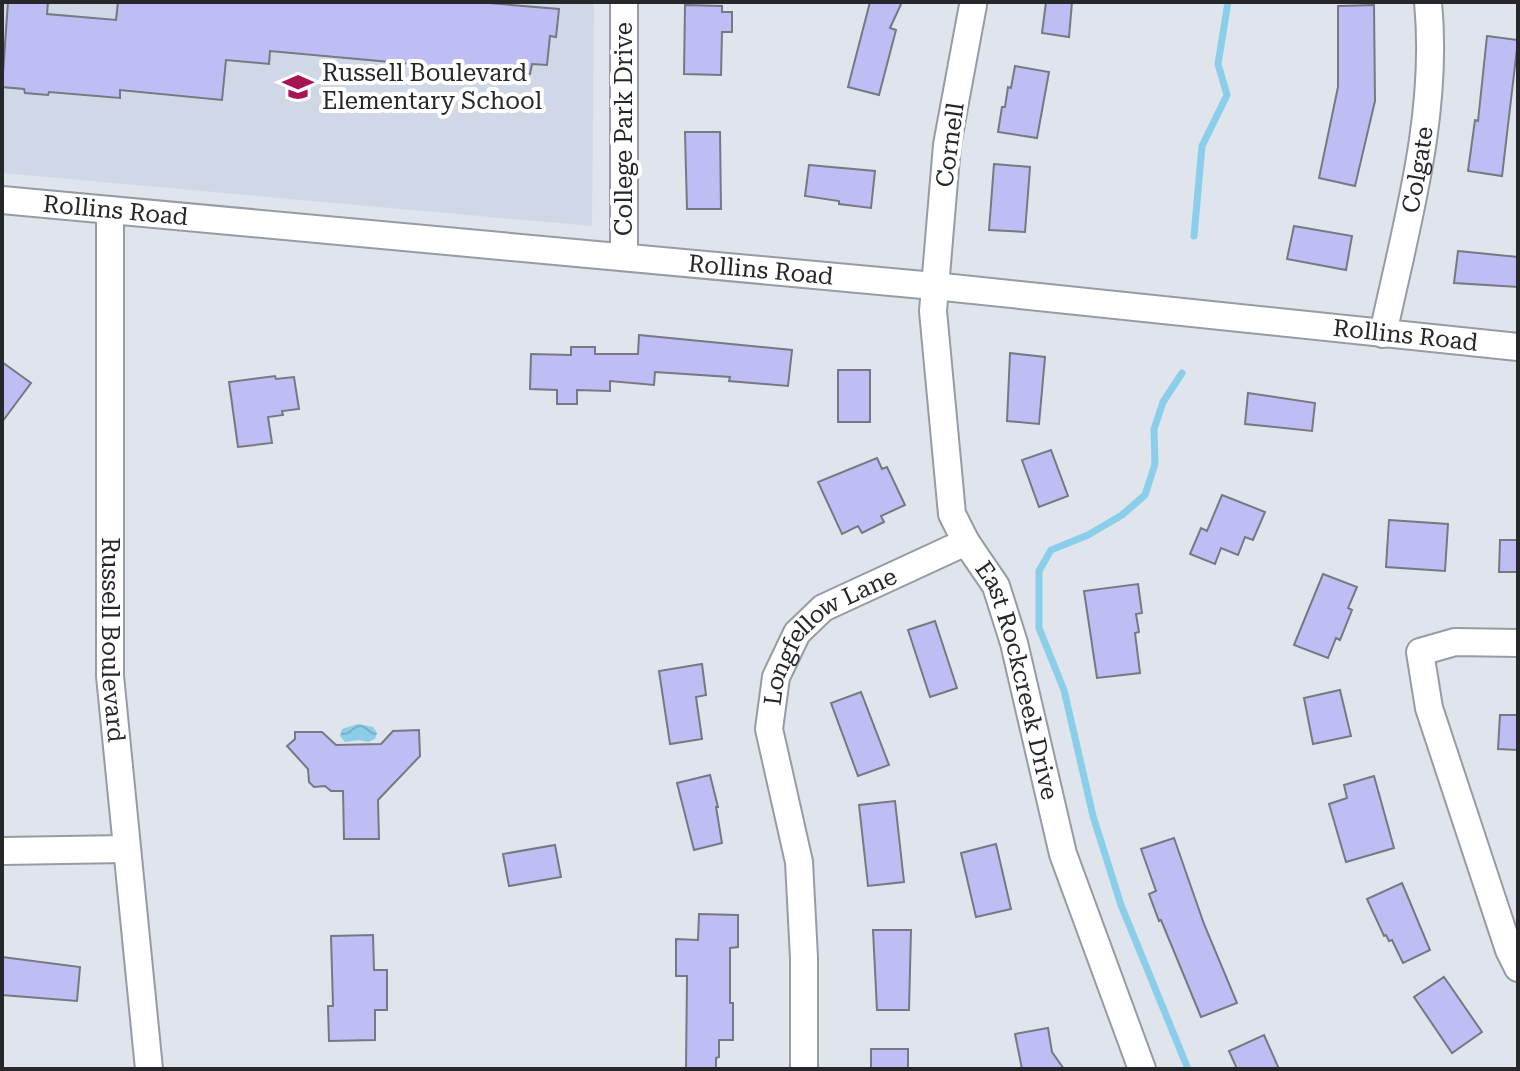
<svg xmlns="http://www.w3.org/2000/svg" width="1520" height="1071" font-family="'Roboto Serif',serif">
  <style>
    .built { fill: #d0d8e8 }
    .water { fill: url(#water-waves) }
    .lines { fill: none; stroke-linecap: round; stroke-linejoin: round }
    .stream { stroke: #8bcee9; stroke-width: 7 }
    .building { fill: #bebef5; stroke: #777881; stroke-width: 2 }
    .street-casing { stroke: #979ba4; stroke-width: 30 }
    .street { stroke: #fff; stroke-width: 26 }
    .labels { text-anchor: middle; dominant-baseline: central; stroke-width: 8; stroke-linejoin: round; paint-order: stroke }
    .poi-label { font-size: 24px; fill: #25272a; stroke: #fff; text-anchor: start }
    .street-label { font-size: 24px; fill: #25272a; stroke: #fff }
  </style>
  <defs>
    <pattern id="water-waves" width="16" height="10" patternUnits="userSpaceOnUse" patternTransform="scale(2)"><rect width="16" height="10" fill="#8bcee9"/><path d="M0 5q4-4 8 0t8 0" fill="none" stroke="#78b1c8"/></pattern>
  </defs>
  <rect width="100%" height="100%" fill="#dfe4ed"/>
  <path class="built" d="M 2,2 L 594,2 L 592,226 L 2,173 Z"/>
  <path class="water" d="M 358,724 L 373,727 L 377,733 L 375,739 L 368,742 L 359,740 L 345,742 L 340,736 L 342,729 Z"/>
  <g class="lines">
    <path class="stream" d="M 1194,236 L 1202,146 L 1227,95 L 1218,64 L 1228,2
      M 1182,373 L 1163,402 L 1154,429 L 1155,464 L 1145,495 L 1122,515 L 1088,535 L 1051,550 L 1039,571 L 1039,628 L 1064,690 L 1093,816 L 1121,905 L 1188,1069"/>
  </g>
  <path class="building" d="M 8,2 L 48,2 L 47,14 L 116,20 L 118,2 L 476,2 L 559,9 L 556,37 L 550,36 L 547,65 L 532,64 L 530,74 L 495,71 L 495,74 L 423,67 L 423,65 L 270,51 L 269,64 L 226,60 L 222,100 L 120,90 L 120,98 L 49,92 L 48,95 L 25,93 L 24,89 L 2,87 Z
    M 870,2 L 902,2 L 890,28 L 896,30 L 879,95 L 848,87 Z
    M 1046,2 L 1072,2 L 1069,37 L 1042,33 Z
    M 685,5 L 722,6 L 722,12 L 732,12 L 732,32 L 722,32 L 721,75 L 684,74 Z
    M 1374,5 L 1375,101 L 1355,186 L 1319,178 L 1338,87 L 1338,6 Z
    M 1487,36 L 1518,40 L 1502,176 L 1468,171 L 1475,120 L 1478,121 Z
    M 1015,66 L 1049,72 L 1037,138 L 998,132 L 1002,107 L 1005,107 L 1008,87 L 1011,88 Z
    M 685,132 L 720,132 L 721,209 L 687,209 Z
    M 994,164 L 1030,167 L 1025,232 L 989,230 Z
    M 809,165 L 875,171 L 871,208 L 839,204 L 839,201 L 805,196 Z
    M 1294,226 L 1352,236 L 1346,270 L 1287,259 Z
    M 1458,251 L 1518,257 L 1518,287 L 1454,283 Z
    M 639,335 L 792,350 L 788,386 L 729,381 L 730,377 L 655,372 L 654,385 L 610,381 L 610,391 L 577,390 L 577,404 L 557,404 L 557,390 L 530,389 L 531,354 L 571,355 L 571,347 L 595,347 L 595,354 L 638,354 Z
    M 1010,353 L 1045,357 L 1039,424 L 1007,421 Z
    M 2,362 L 31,383 L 2,422 Z
    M 838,370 L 870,370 L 870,422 L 838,422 Z
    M 275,376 L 276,379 L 294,377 L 299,409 L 282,411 L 283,415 L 268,417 L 272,443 L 238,447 L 229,382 Z
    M 1248,393 L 1315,403 L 1312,431 L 1245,424 Z
    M 1051,450 L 1068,496 L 1039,507 L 1022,460 Z
    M 877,458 L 882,469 L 887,467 L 905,505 L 881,516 L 884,522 L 862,533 L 858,526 L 842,534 L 818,482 Z
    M 1222,495 L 1265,512 L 1253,540 L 1245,537 L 1238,555 L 1221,548 L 1215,564 L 1190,554 L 1201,528 L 1207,531 Z
    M 1389,520 L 1448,524 L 1445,571 L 1386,567 Z
    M 1500,540 L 1518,540 L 1518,572 L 1499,572 Z
    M 1323,574 L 1357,587 L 1348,608 L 1352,610 L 1340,640 L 1336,638 L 1328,658 L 1294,645 Z
    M 1138,584 L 1142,613 L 1136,614 L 1139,632 L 1135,633 L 1140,673 L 1097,678 L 1084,591 Z
    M 935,621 L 957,688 L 930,697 L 908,630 Z
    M 702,664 L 706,695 L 696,697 L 702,739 L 670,744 L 659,671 Z
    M 1340,690 L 1351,736 L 1313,744 L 1304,698 Z
    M 861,692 L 889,765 L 858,776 L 831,703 Z
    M 1500,715 L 1518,715 L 1518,750 L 1498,749 Z
    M 419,730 L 420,756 L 378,800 L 379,839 L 344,839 L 343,791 L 331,791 L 325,786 L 314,787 L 309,782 L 308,769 L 287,746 L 295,739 L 295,732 L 322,732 L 336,745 L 381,744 L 393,731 Z
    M 710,775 L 718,807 L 716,807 L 722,843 L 694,850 L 677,783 Z
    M 1374,776 L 1394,848 L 1346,862 L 1329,804 L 1347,798 L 1344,785 Z
    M 895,801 L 904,882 L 868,886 L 859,805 Z
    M 1174,838 L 1204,924 L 1237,1003 L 1201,1017 L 1161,920 L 1159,921 L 1149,894 L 1156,891 L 1141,849 Z
    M 996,844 L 1011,909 L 976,917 L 961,853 Z
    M 555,845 L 561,877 L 509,886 L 503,854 Z
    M 1402,883 L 1430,950 L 1403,963 L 1392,940 L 1389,941 L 1386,935 L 1384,936 L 1367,899 Z
    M 699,914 L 738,915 L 738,947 L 730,948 L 730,1003 L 733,1003 L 733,1040 L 719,1040 L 719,1057 L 716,1058 L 716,1069 L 686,1069 L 687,976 L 676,976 L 676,939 L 698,940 Z
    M 873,930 L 911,930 L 909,1010 L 877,1010 Z
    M 373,935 L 374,970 L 387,970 L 387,1010 L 375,1010 L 375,1040 L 329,1041 L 328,1006 L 333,1006 L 331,936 Z
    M 2,957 L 80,967 L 77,1001 L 2,995 Z
    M 1444,977 L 1482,1032 L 1452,1053 L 1414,997 Z
    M 1048,1028 L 1052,1052 L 1064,1069 L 1022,1069 L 1015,1034 Z
    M 1264,1035 L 1279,1069 L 1237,1069 L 1229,1051 Z
    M 871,1049 L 908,1049 L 908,1069 L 871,1069 Z"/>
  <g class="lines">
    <g class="street-casing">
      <g id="street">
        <path id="s1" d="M 973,5 L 947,145 L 933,311 L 952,514 L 966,542 L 996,586 L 1014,643 L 1063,854 L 1142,1069"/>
        <path id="s2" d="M 2,200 L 934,286 L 1518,347"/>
        <path id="s3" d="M 110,210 L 110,676 L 149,1069"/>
        <path d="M 624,257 L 624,2"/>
        <path id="s4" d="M 1383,334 C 1406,226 1439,114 1428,2"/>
        <path d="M 1518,643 L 1455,642 L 1420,652 L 1429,708 L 1509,950 L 1518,968"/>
        <path d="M 2,851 L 126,849"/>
        <path id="s5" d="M 804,1069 L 804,958 L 799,862 L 769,729 L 776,677 L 797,633 L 823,608 L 966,542"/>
      </g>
    </g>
    <use href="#street" class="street"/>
  </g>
  <defs>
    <g id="school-bare" transform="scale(2.4)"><path d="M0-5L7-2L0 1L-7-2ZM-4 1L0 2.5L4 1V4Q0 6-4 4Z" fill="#a61451" stroke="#fff" stroke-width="2.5" paint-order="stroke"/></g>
  </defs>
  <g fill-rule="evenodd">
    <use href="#school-bare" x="298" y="87"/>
  </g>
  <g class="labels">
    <g class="poi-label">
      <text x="322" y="73">Russell Boulevard<tspan x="322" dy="28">Elementary School</tspan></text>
    </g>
    <g class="street-label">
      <text transform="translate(624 129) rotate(-90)">College Park Drive</text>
      <text transform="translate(950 145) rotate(-82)">Cornell</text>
      <text stroke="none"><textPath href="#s4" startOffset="168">Colgate</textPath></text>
      <text stroke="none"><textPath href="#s2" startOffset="114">Rollins Road</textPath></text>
      <text stroke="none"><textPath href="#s2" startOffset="762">Rollins Road</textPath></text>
      <text stroke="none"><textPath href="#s2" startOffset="1410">Rollins Road</textPath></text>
      <text stroke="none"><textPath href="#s3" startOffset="430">Russell Boulevard</textPath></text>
      <text stroke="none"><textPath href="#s5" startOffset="464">Longfellow Lane</textPath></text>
      <text stroke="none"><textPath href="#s1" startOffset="694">East Rockcreek Drive</textPath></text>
    </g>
  </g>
  <rect width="1520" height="1071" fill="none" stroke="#25272a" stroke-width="8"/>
</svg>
